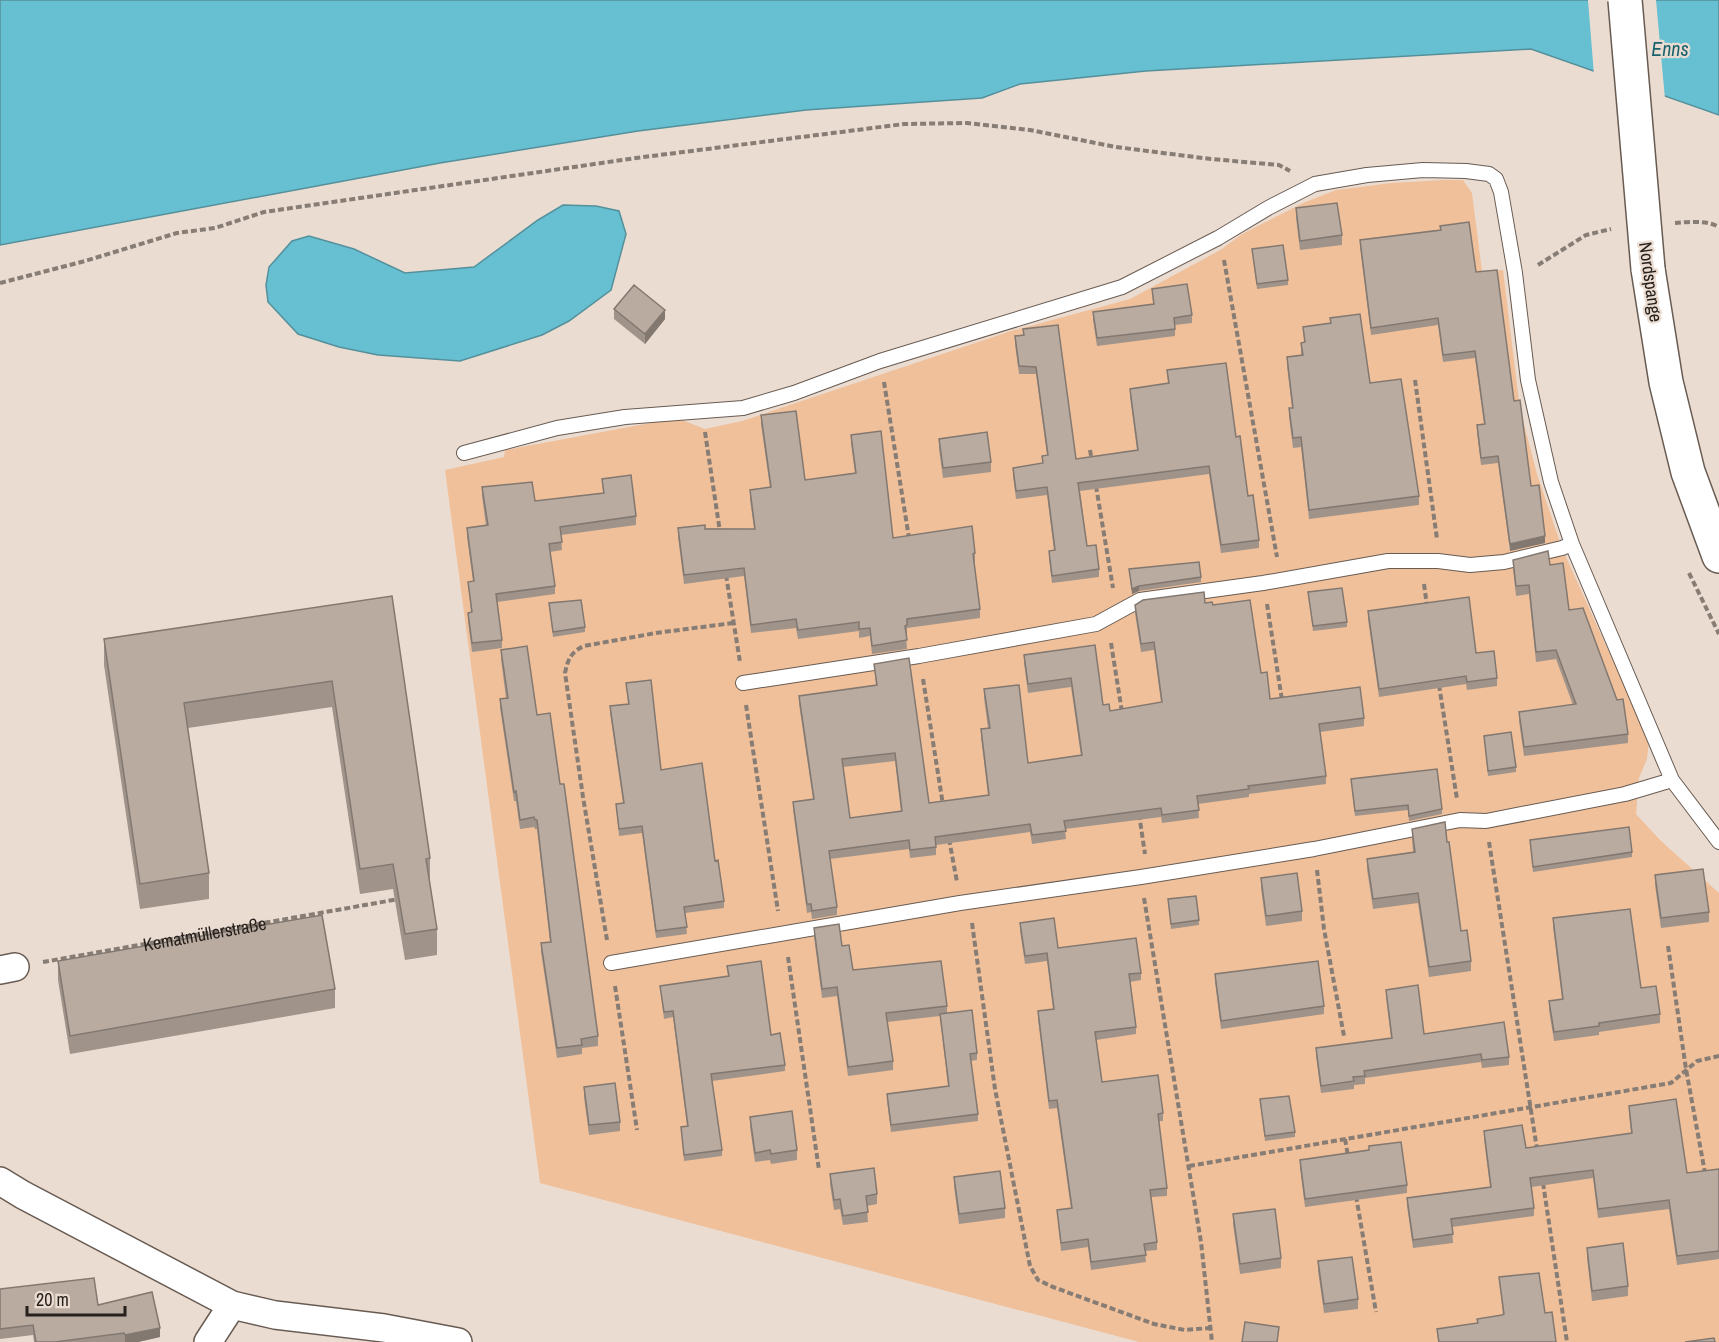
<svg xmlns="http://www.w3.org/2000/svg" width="1719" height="1342" font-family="'Archivo Narrow',sans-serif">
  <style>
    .green { fill: #f0c09b }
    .water { fill: #67c0d1; stroke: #54909b; stroke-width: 1.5 }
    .pier { fill: #ebdcd1 }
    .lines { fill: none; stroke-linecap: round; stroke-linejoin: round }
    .lane-casing { stroke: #685b52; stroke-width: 16 }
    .street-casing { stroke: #685b52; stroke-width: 30 }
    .primary-casing { stroke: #685b52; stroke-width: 36 }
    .path { stroke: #877d75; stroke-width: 4; stroke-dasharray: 6 3; stroke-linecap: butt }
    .lane { stroke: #fff; stroke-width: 14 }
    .street { stroke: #fff; stroke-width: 27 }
    .primary { stroke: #fff; stroke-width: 33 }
    .primary-bridge-casing { stroke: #685b52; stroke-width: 36; stroke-linecap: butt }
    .primary-bridge { stroke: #fff; stroke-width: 33 }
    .wall { fill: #a0938a; fill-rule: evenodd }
    .shaded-wall { fill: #827870 }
    .building { fill: #baaba0; stroke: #827870; stroke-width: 1.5; fill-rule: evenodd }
    .labels { text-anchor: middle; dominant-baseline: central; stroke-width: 4.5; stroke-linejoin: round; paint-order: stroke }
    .street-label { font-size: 18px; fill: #27211d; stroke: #ebdcd1 }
    .water-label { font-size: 20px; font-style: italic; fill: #19626e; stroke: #ebdcd1 }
  </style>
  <rect width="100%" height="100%" fill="#ebdcd1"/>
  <path class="green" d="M 1442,180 L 1463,180 L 1472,193 L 1482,271 L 1503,270 L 1520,409 L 1537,474 L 1562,548 L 1649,741 L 1647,759 L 1639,778 L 1636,814 L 1661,841 L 1719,893 L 1719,1342 L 1139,1342 L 540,1183 L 445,470 L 504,457 L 505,450 L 677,418 L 705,429 L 742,421 L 1011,331 L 1130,299 L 1222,249 L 1242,234 L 1303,203 L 1336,190 L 1391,183 Z"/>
  <path class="water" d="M 0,0 L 1719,0 L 1719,115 L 1531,49 L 1146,71 L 1020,84 L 982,98 L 806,110 L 638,131 L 440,163 L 0,245 Z
    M 563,205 L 596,206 L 619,211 L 626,234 L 611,290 L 569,321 L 542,335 L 460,361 L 378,355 L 339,347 L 298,334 L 268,302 L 266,285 L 269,267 L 292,241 L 309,236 L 354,249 L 405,273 L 474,267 L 538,220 Z"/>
  <path class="pier" d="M 1588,0 L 1656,0 L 1665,99 L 1594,75 Z"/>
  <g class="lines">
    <g class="lane-casing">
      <path id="lane" d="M 464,453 L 557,428 L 625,417 L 743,408 L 794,393 L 880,361 L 1122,287 L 1218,238 L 1268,208 L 1315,184 L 1367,175 L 1423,170 L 1466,171 L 1489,174 L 1496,179 L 1501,192 L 1515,273 L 1528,380 L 1551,482 L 1572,544 L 1672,780 L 1719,842
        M 743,683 L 919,656 L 1096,624 L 1140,600 L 1263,583 L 1388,561 L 1438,561 L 1470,565 L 1504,562 L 1562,548 L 1572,544
        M 611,963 L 960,903 L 1141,877 L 1314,849 L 1460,820 L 1486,821 L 1625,794 L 1672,780"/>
    </g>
    <g class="street-casing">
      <path id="street" d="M 0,970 L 15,967
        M 0,1181 L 23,1195 L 232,1305 L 275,1315 L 384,1328 L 458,1342
        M 208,1342 L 232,1305"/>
    </g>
    <g class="primary-casing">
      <path id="primary" d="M 1648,269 L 1666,382 L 1688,472 L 1719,556"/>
    </g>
    <g class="path">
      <path d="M 1675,223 C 1689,222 1707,220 1719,227"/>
      <path d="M 1224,260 L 1277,557"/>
      <path d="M 1538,265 L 1586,235 L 1611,229"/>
      <path d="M 0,283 L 85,261 L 177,233 L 215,228 L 264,212 L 636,158 L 904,124 L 967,123 L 1030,130 L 1116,147 L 1211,159 L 1279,165 L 1290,171"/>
      <path d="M 1415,380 L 1437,539"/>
      <path d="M 884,382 L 909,538"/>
      <path d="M 705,432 L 720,532"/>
      <path d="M 1090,450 L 1092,461"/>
      <path d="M 1096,486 L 1113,588"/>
      <path d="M 1689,573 L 1719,634"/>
      <path d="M 726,575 L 740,662"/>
      <path d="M 1424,584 L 1427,606"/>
      <path d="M 1267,604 L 1282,700"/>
      <path d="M 1111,643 L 1122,712"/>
      <path d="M 923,679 L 943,805"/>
      <path d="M 1439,685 L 1457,799"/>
      <path d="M 746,705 L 778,911"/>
      <path d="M 1139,814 L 1145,854"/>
      <path d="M 949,839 L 957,882"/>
      <path d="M 1489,842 L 1537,1149"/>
      <path d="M 1317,870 L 1324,929 L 1344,1036"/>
      <path d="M 1144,898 L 1201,1242 L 1212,1342"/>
      <path d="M 972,923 L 995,1089 L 1030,1266 L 1038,1280 L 1053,1287 L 1154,1324 L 1185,1330 L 1210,1328"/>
      <path d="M 607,940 L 583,797 L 565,673 C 568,659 571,652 584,646 L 656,633 L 733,623"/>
      <path d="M 1668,946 L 1686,1069 L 1705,1173"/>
      <path d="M 788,957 L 819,1170"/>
      <path id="s1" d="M 43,962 L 399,899"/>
      <path d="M 615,986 L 637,1130"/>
      <path d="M 1345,1139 L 1348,1156"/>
      <path d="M 1189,1166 L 1671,1083 L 1697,1061 L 1719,1056"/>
      <path d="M 1543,1183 L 1567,1342"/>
      <path d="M 1356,1196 L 1376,1312"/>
    </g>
    <use href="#lane" class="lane"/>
    <use href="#street" class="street"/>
    <use href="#primary" class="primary"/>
    <g class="primary-bridge-casing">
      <path id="primary-bridge" d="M 1625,0 L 1648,269"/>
    </g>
    <use href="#primary-bridge" class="primary-bridge"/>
  </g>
  <path class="wall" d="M 1296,208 L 1342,235 L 1342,245 L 1300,250 L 1296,218 Z
    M 1440,226 L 1476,272 L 1514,401 L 1531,486 L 1545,543 L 1510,551 L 1498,463 L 1481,465 L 1477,432 L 1477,425 L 1484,424 L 1475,358 L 1443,362 L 1438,325 L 1371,335 L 1360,247 L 1360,240 L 1440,230 Z
    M 1252,249 L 1288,280 L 1288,285 L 1257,289 Z
    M 1152,289 L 1192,315 L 1192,323 L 1175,325 L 1175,336 L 1097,346 L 1093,320 L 1093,312 L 1153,304 Z
    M 614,309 L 665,319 L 645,344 L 614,319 Z
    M 1330,318 L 1370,383 L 1419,496 L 1419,505 L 1309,519 L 1301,447 L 1293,448 L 1289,417 L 1289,408 L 1292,408 L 1287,366 L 1287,357 L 1301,355 L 1301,343 L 1304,342 L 1303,327 L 1330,323 Z
    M 1023,329 L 1076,459 L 1137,450 L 1130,397 L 1130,389 L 1168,384 L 1167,370 L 1236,437 L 1248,496 L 1259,540 L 1259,548 L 1221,553 L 1209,474 L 1080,491 L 1087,546 L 1099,569 L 1099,577 L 1052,583 L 1049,559 L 1049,551 L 1054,550 L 1047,495 L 1016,499 L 1013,476 L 1013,468 L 1042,464 L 1042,456 L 1047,455 L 1036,374 L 1019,374 L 1015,344 L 1015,336 L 1023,335 Z
    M 761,415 L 805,480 L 855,473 L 851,444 L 851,435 L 893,538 L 975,553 L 975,562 L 974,562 L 980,609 L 980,618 L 907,628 L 907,634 L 906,634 L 907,649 L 872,654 L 870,636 L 859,638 L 859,631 L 798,639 L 796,628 L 751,633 L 744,576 L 684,584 L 678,537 L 678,528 L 754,529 L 750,499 L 750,490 L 770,488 L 761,424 Z
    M 939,439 L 991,462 L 991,472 L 943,478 L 939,449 Z
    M 602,479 L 636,516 L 636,525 L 561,535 L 562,550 L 550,552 L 555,586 L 555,594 L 497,602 L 502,640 L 502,648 L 472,652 L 468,621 L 468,613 L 471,612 L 468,582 L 473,581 L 467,537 L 467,528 L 486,526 L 482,496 L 482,487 L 535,501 L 603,493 Z
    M 1513,560 L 1550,565 L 1569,610 L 1628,734 L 1628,743 L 1524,756 L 1519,721 L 1519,712 L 1573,705 L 1556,659 L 1536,662 L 1529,594 L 1516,596 L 1513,569 Z
    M 1129,569 L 1201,577 L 1201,582 L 1139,591 L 1132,594 Z
    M 1308,592 L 1347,622 L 1347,627 L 1313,631 Z
    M 392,596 L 430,858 L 430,884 L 437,929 L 437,955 L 405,960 L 393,889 L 360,894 L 332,707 L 188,728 L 209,873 L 209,899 L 140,909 L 104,665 L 104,639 Z
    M 549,603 L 585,627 L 585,632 L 553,637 Z
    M 1205,603 L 1213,605 L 1261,673 L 1270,699 L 1364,718 L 1364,726 L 1320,732 L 1326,776 L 1326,784 L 1249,794 L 1249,797 L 1198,804 L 1199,818 L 1162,823 L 1161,817 L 1065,829 L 1066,839 L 1032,844 L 1030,832 L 936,845 L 936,855 L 910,858 L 909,849 L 830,859 L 837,907 L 837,915 L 812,919 L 811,912 L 807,913 L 793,810 L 793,802 L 813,799 L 799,704 L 799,696 L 876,685 L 874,664 L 929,803 L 988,795 L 981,737 L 981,729 L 988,728 L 984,698 L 984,689 L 1028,763 L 1081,756 L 1071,687 L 1028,693 L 1024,663 L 1024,655 L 1095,645 L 1103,705 L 1110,711 L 1161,702 L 1154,650 L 1141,652 L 1135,613 L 1135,605 ZM 895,761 L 901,812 L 850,818 L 843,767 Z
    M 1368,611 L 1476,653 L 1497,678 L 1497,686 L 1467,690 L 1466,684 L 1379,697 L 1368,619 Z
    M 501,650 L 537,715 L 560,784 L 598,1036 L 598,1046 L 582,1048 L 582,1054 L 557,1058 L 541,952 L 541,943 L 550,942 L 537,829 L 535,829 L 534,827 L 520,829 L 516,801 L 514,801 L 500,708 L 500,699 L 506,698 L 501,659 Z
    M 626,683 L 661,770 L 715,861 L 724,901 L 724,908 L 685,913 L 687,934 L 656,938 L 642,833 L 619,836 L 616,804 L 623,803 L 610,713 L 610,706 L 628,704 Z
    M 1484,736 L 1516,767 L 1516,772 L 1488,776 Z
    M 1351,779 L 1442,809 L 1442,814 L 1409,821 L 1408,810 L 1355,816 Z
    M 1412,829 L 1461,931 L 1471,961 L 1471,971 L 1429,977 L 1418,903 L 1373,909 L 1367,869 L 1367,859 L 1413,852 L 1412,839 Z
    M 1530,840 L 1632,852 L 1632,857 L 1533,872 Z
    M 1655,875 L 1709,912 L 1709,922 L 1661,928 L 1655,885 Z
    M 1261,878 L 1302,911 L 1302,921 L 1266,926 L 1261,888 Z
    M 1168,899 L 1199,920 L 1199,925 L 1171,929 Z
    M 1553,918 L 1641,988 L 1660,1014 L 1660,1023 L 1599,1032 L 1599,1035 L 1554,1041 L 1549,1010 L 1549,1001 L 1562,999 L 1553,927 Z
    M 1020,923 L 1058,948 L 1141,973 L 1141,980 L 1130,982 L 1136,1027 L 1136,1034 L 1096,1040 L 1102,1082 L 1163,1113 L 1163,1121 L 1159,1121 L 1167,1188 L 1167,1196 L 1151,1197 L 1157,1242 L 1157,1250 L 1145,1251 L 1146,1262 L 1091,1270 L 1088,1247 L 1061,1251 L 1057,1210 L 1071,1209 L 1057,1108 L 1049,1109 L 1038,1019 L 1038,1011 L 1053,1009 L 1047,961 L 1025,964 L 1020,931 Z
    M 814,928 L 842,946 L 853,970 L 947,1006 L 947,1013 L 977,1053 L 977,1060 L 971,1061 L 978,1114 L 978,1121 L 891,1132 L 887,1101 L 887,1094 L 948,1086 L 940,1016 L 887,1022 L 893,1061 L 893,1070 L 848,1076 L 837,996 L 822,998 L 814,937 Z
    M 58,961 L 335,989 L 335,1008 L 70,1054 L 58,980 Z
    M 727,966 L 771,1035 L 785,1065 L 785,1071 L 712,1081 L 722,1150 L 722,1156 L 684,1161 L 681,1127 L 687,1126 L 673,1017 L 664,1019 L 660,986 L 728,976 Z
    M 1215,974 L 1324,1006 L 1324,1014 L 1221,1029 L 1215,982 Z
    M 1386,990 L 1424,1034 L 1509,1057 L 1509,1065 L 1482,1068 L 1481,1062 L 1365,1078 L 1365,1084 L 1354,1085 L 1354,1089 L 1321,1093 L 1316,1056 L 1316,1048 L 1391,1038 L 1386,997 Z
    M 584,1087 L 620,1122 L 620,1131 L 589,1135 L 584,1097 Z
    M 1260,1099 L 1295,1132 L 1295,1137 L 1265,1141 Z
    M 1629,1106 L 1687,1173 L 1719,1169 L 1719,1259 L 1677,1265 L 1669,1209 L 1598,1218 L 1593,1178 L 1532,1187 L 1534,1208 L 1534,1216 L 1452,1227 L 1453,1243 L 1413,1248 L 1407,1206 L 1407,1198 L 1490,1187 L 1484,1139 L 1484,1131 L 1526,1148 L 1631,1133 L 1629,1114 Z
    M 750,1117 L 797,1150 L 797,1160 L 771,1164 L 770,1160 L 755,1162 L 750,1127 Z
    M 1369,1146 L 1407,1185 L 1407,1193 L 1305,1207 L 1300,1168 L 1300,1160 L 1369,1151 Z
    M 830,1174 L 877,1194 L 877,1204 L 867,1206 L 868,1222 L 843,1225 L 840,1209 L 834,1210 L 830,1184 Z
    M 954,1177 L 1005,1208 L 1005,1218 L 959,1224 L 954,1186 Z
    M 1233,1214 L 1281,1258 L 1281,1268 L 1240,1274 L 1233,1224 Z
    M 1587,1248 L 1628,1286 L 1628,1296 L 1592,1301 L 1587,1258 Z
    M 1318,1261 L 1358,1299 L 1358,1309 L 1324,1313 L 1318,1271 Z
    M 1499,1277 L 1545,1313 L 1556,1342 L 1438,1342 L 1437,1329 L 1477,1323 L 1477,1319 L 1502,1315 L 1503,1315 Z
    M 0,1289 L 98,1305 L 160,1337 L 138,1342 L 34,1342 L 33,1335 L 0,1339 Z"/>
  <path class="shaded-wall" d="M 665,310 L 665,319 L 645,344 L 645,334 Z
    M 1545,536 L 1545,543 L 1510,551 L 1510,544 Z
    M 1139,586 L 1139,591 L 1132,594 L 1132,589 Z
    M 160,1328 L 160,1337 L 138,1342 L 125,1342 L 125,1335 Z"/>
  <path class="building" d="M 1337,203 L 1342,235 L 1300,241 L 1296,208 Z
    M 1469,222 L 1476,272 L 1497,270 L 1514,401 L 1520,400 L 1531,486 L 1539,485 L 1545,536 L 1510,544 L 1498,456 L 1481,458 L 1477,425 L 1485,424 L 1475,351 L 1443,355 L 1438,318 L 1371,328 L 1360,240 L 1441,230 L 1440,226 Z
    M 1283,245 L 1288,280 L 1257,284 L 1252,249 Z
    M 1187,284 L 1192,315 L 1174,318 L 1175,329 L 1097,338 L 1093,312 L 1154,304 L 1152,289 Z
    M 634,285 L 665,310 L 645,334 L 614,309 Z
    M 1360,314 L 1370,383 L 1401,379 L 1419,496 L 1309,510 L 1301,437 L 1293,438 L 1289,408 L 1293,408 L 1287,357 L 1303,355 L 1301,343 L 1305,342 L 1303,327 L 1331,323 L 1330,318 Z
    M 1058,325 L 1076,459 L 1138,450 L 1130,389 L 1169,383 L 1167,370 L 1226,363 L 1236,437 L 1240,436 L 1248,496 L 1253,495 L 1259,540 L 1221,545 L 1209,466 L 1078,483 L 1087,546 L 1096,545 L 1099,569 L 1052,576 L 1049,551 L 1055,550 L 1047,487 L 1016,491 L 1013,468 L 1043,463 L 1042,456 L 1048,455 L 1036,367 L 1019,366 L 1015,336 L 1024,335 L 1023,329 Z
    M 796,411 L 805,480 L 856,473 L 851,435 L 881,431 L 893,538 L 972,526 L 975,553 L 973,554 L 980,609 L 907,619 L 907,625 L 905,626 L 907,640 L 872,646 L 870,628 L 859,629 L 859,622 L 798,630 L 796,619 L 751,625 L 744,568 L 684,575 L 678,528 L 705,525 L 705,529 L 755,529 L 750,490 L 771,487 L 761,415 Z
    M 987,432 L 991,462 L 943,468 L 939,439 Z
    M 631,475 L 636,516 L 560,527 L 562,542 L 549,544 L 555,586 L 496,594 L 502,640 L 472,643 L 468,613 L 472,612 L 468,582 L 474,581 L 467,528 L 488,525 L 482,487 L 532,482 L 535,501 L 604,493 L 602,479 Z
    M 1548,551 L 1550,565 L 1563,563 L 1569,610 L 1583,608 L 1617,700 L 1623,699 L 1628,734 L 1524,747 L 1519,712 L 1576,704 L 1556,650 L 1536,652 L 1529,585 L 1516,586 L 1513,560 Z
    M 1199,562 L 1201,577 L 1139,586 L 1132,589 L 1129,569 Z
    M 1342,588 L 1347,622 L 1313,626 L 1308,592 Z
    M 1204,592 L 1205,603 L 1212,602 L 1213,605 L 1250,600 L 1261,673 L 1267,672 L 1270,699 L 1360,687 L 1364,718 L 1319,724 L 1326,776 L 1248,786 L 1249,789 L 1197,796 L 1199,810 L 1162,815 L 1161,808 L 1064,821 L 1066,831 L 1032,835 L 1030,824 L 935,837 L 936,847 L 910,850 L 909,840 L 829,851 L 837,907 L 812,911 L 811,904 L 807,904 L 793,802 L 814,799 L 799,696 L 877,685 L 874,664 L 909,658 L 929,803 L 989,795 L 981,729 L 990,728 L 984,689 L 1019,685 L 1028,763 L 1082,755 L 1071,678 L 1028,684 L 1024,655 L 1095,645 L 1103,705 L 1109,704 L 1110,711 L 1162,702 L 1154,642 L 1141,644 L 1135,605 L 1143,600 ZM 895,753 L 902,811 L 850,818 L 842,759 Z
    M 392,596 L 430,858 L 426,859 L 437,929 L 405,934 L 393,864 L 360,869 L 332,681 L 184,703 L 209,873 L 140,884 L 104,639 Z
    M 1469,597 L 1476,653 L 1494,651 L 1497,678 L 1467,682 L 1466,676 L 1379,689 L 1368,611 Z
    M 581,600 L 585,627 L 553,632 L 549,603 Z
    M 527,646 L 537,715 L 550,713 L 560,784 L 564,784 L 598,1036 L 581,1039 L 582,1045 L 557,1048 L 541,943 L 551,942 L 537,820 L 535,820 L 534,817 L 520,820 L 516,791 L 514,792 L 500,699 L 508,698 L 501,650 Z
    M 651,680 L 661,770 L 702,763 L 715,861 L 718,860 L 724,901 L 684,907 L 687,927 L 656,931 L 642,826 L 619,829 L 616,804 L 624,803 L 610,706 L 629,704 L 626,683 Z
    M 1511,732 L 1516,767 L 1488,771 L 1484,736 Z
    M 1437,769 L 1442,809 L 1409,816 L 1408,805 L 1355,811 L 1351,779 Z
    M 1445,822 L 1447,842 L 1449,842 L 1461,931 L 1467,930 L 1471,961 L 1429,967 L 1418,893 L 1373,899 L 1367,859 L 1415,852 L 1412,829 Z
    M 1629,827 L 1632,852 L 1533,867 L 1530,840 Z
    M 1703,869 L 1709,912 L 1661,918 L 1655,875 Z
    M 1297,873 L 1302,911 L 1266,916 L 1261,878 Z
    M 1196,896 L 1199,920 L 1171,924 L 1168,899 Z
    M 1630,909 L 1641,988 L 1656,986 L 1660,1014 L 1599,1023 L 1599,1026 L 1554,1032 L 1549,1001 L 1563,999 L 1553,918 Z
    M 322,915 L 335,989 L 70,1036 L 58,961 Z
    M 1054,918 L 1058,948 L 1136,938 L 1141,973 L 1129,974 L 1136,1027 L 1095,1032 L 1102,1082 L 1158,1075 L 1163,1113 L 1158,1114 L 1167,1188 L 1150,1190 L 1157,1242 L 1144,1244 L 1146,1255 L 1091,1262 L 1088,1239 L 1061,1243 L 1057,1210 L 1072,1208 L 1057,1100 L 1049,1101 L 1038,1011 L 1054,1009 L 1047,953 L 1025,956 L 1020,923 Z
    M 839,924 L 842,946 L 849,945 L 853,970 L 941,961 L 947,1006 L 886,1013 L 893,1061 L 848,1067 L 837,987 L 822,989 L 814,928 Z
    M 761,961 L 771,1035 L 780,1033 L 785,1065 L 711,1074 L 722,1150 L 684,1155 L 681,1127 L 688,1126 L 673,1011 L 664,1012 L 660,986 L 729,976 L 727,966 Z
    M 1318,961 L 1324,1006 L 1221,1021 L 1215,974 Z
    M 1418,985 L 1424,1034 L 1504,1022 L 1509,1057 L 1482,1060 L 1481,1054 L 1364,1071 L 1365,1076 L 1353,1077 L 1354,1081 L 1321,1086 L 1316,1048 L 1392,1038 L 1386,990 Z
    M 972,1010 L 977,1053 L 970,1054 L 978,1114 L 891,1125 L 887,1094 L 949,1086 L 940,1014 Z
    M 615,1083 L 620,1122 L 589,1125 L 584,1087 Z
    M 1289,1096 L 1295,1132 L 1265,1136 L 1260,1099 Z
    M 1676,1099 L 1687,1173 L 1719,1169 L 1719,1251 L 1677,1256 L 1669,1200 L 1598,1209 L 1593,1170 L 1530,1178 L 1534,1208 L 1451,1219 L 1453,1234 L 1413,1240 L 1407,1198 L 1491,1187 L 1484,1131 L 1522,1125 L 1526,1148 L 1632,1133 L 1629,1106 Z
    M 792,1111 L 797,1150 L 771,1154 L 770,1150 L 755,1153 L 750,1117 Z
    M 1401,1142 L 1407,1185 L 1305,1199 L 1300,1160 L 1369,1150 L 1369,1146 Z
    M 874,1168 L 877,1194 L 866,1196 L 868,1212 L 843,1216 L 840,1199 L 834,1200 L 830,1174 Z
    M 1000,1171 L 1005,1208 L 959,1214 L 954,1177 Z
    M 1275,1209 L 1281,1258 L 1240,1264 L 1233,1214 Z
    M 1623,1243 L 1628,1286 L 1592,1291 L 1587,1248 Z
    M 1352,1257 L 1358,1299 L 1324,1304 L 1318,1261 Z
    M 1539,1273 L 1545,1313 L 1552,1312 L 1556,1342 L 1439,1342 L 1437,1329 L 1478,1323 L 1477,1319 L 1502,1315 L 1504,1314 L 1499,1277 Z
    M 94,1278 L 98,1305 L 152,1292 L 160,1328 L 125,1335 L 124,1333 L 55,1342 L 36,1342 L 33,1325 L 0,1329 L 0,1289 Z
    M 1245,1322 L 1279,1327 L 1277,1342 L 1242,1342 Z
    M 1714,1338 L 1715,1342 L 1685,1342 Z"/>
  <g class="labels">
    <g class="street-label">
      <text transform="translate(1651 282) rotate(82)">Nordspange</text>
      <text stroke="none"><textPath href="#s1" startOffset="164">Kematmüllerstraße</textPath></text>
    </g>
    <g class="water-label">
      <text x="1670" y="48">Enns</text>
    </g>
  </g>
  <path d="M27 1306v9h98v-9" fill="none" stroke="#27211d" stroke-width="3"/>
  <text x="36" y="1306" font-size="18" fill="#27211d" stroke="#ebdcd1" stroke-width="4.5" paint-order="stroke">20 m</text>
</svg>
